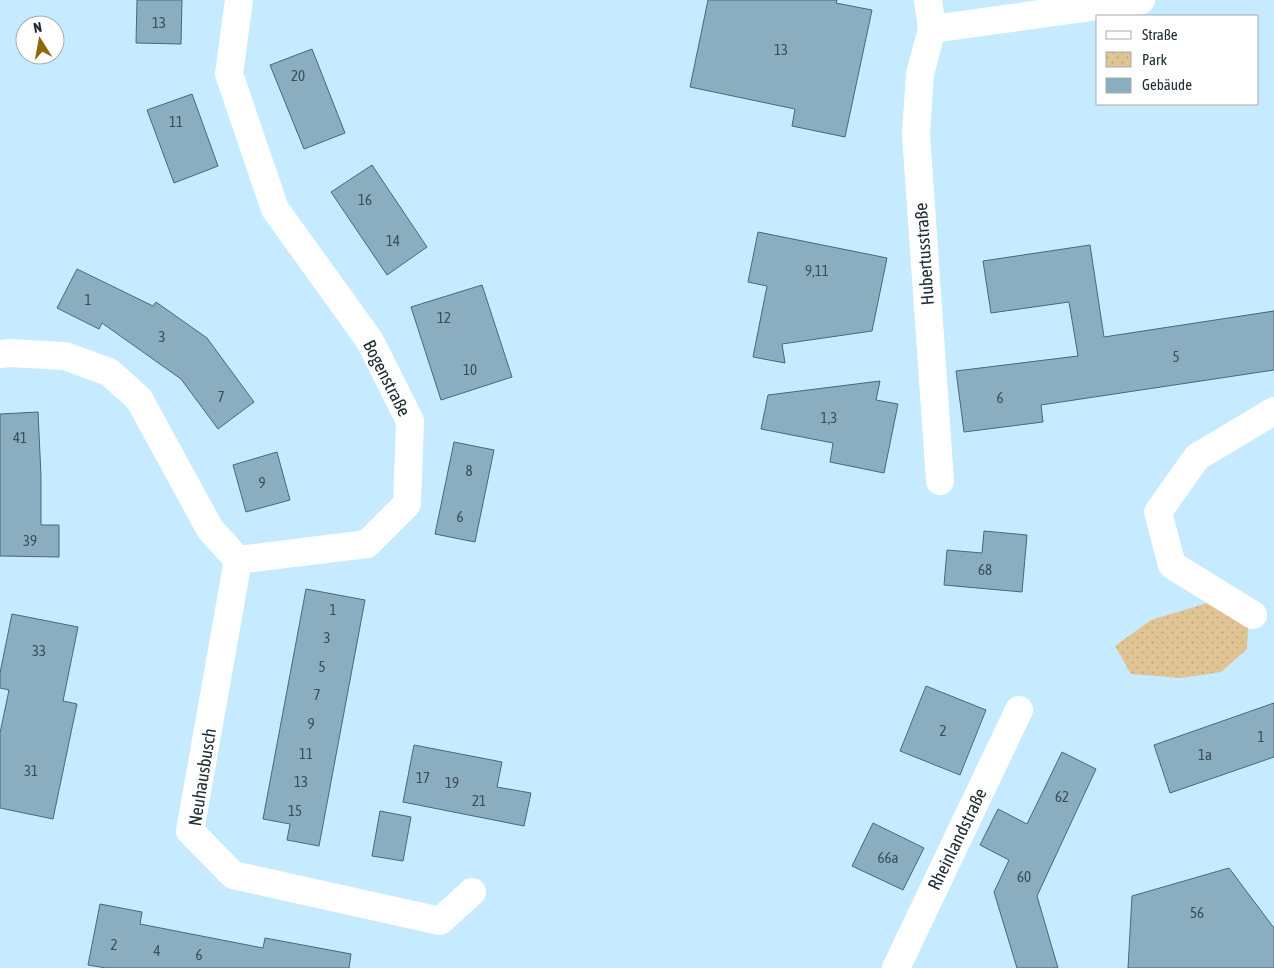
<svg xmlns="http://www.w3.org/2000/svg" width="1274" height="968" font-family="'Asap Condensed',sans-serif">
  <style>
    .park { fill: url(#park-dots) }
    .building { fill: #8badc0; stroke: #48687a }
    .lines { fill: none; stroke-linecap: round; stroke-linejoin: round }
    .minor { stroke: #fff; stroke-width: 28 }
    .labels { text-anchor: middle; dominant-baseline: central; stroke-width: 4; stroke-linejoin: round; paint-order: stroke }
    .number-label { font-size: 15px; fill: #3b4e58 }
    .street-label { font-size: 18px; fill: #202e35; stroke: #fff }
  </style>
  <defs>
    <pattern id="park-dots" width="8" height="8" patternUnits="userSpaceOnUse" patternTransform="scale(1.25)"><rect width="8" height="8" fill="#e0c494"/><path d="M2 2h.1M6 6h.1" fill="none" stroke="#c0a980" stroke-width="1.8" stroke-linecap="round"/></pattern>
  </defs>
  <rect width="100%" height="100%" fill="#c6eaff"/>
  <path class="park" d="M 1214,601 L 1248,627 L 1247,649 L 1221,672 L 1181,678 L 1131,674 L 1115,646 L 1151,620 Z"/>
  <path class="building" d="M 137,0 L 182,0 L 181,44 L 136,43 Z
    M 708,0 L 837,0 L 836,3 L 872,10 L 845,137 L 792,126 L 795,109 L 690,87 Z
    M 312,49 L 345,133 L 304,149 L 270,65 Z
    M 192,94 L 218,166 L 174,183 L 147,110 Z
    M 372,165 L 427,247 L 387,275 L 331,192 Z
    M 758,232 L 887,258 L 872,331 L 782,344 L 785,363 L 753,357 L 767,286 L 748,282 Z
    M 1090,245 L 1104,337 L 1274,311 L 1274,370 L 1041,405 L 1043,422 L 964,432 L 956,371 L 1078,356 L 1069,302 L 991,313 L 983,261 Z
    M 77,269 L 153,306 L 156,302 L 207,338 L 254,402 L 218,429 L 181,379 L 102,323 L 99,329 L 57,308 Z
    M 482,285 L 512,377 L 441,400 L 411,307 Z
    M 880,381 L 876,400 L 898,404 L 884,473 L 830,462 L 833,443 L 761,429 L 768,395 Z
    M 38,412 L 41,476 L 41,525 L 59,525 L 59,557 L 0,556 L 0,414 Z
    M 454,442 L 494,450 L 475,542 L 435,534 Z
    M 277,452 L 290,500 L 246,512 L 233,465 Z
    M 984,531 L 1027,535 L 1022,592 L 944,585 L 947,550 L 982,553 Z
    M 306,589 L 365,600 L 319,846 L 287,840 L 290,824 L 263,819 Z
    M 12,614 L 78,627 L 63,701 L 77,704 L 53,819 L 0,808 L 0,733 L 9,690 L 0,688 L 0,673 Z
    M 926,686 L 986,710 L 960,775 L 900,751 Z
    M 1274,703 L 1274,757 L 1170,793 L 1154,745 Z
    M 414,745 L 502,762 L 497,787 L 531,793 L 524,826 L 403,802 Z
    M 1062,752 L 1096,769 L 1037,896 L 1058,968 L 1017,968 L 994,892 L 1009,860 L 980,845 L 998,809 L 1027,824 Z
    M 380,811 L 411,817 L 403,861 L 372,856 Z
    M 873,823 L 924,848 L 903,890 L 852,866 Z
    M 1229,868 L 1274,928 L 1274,968 L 1128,968 L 1132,896 Z
    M 100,904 L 142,912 L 140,924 L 263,948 L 265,938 L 351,954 L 349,968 L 106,968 L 88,965 Z"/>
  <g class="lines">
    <path class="minor" d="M 928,0 L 932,29 L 920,74 L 916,134 L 940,481
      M 932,29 L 1141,0
      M 0,354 L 10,353 L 65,356 L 109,372 L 139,399 L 210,529 L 238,560 L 367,544 L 407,504 L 410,421 L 370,341 L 275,209 L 229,74 L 239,0
      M 238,560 L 190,831 L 233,875 L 440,921 L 472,892
      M 1253,615 L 1172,565 L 1158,512 L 1197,457 L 1274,411
      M 896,968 L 1019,710"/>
  </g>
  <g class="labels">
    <g class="number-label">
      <text x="159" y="22">13</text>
      <text x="781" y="49">13</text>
      <text x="298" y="75">20</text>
      <text x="176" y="121">11</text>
      <text x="365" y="199">16</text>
      <text x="393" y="240">14</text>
      <text x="817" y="270">9,11</text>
      <text x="88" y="299">1</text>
      <text x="444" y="317">12</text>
      <text x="162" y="336">3</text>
      <text x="1176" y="356">5</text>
      <text x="470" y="369">10</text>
      <text x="221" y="396">7</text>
      <text x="1000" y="397">6</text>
      <text x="829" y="417">1,3</text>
      <text x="20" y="437">41</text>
      <text x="469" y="470">8</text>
      <text x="262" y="482">9</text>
      <text x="460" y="516">6</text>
      <text x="30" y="540">39</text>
      <text x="985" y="569">68</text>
      <text x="333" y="609">1</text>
      <text x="327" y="637">3</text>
      <text x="39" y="650">33</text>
      <text x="322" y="666">5</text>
      <text x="317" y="694">7</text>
      <text x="311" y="723">9</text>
      <text x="943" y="730">2</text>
      <text x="1261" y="736">1</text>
      <text x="306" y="753">11</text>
      <text x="1205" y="754">1a</text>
      <text x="31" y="770">31</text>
      <text x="423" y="777">17</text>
      <text x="301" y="781">13</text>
      <text x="452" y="782">19</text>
      <text x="1062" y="796">62</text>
      <text x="479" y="800">21</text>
      <text x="295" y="810">15</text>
      <text x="888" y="857">66a</text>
      <text x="1024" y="876">60</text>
      <text x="1197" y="912">56</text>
      <text x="114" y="944">2</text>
      <text x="157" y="950">4</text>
      <text x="199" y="954">6</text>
    </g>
    <g class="street-label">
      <text transform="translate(924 254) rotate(-94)">Hubertusstraße</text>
      <text transform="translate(387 378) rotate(63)">Bogenstraße</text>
      <text transform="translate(202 777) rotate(-81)">Neuhausbusch</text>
      <text transform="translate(957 839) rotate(-64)">Rheinlandstraße</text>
    </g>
  </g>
  <rect x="1096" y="15" width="162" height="90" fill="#ffffff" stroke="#a6abae"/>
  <rect x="1106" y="31" width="25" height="8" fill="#ffffff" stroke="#a6abae"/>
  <text x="1142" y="40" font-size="15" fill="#202e35">Straße</text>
  <rect x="1106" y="52" width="25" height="15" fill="url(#park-dots)" stroke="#a6abae"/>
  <text x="1142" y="65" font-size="15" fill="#202e35">Park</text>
  <rect x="1106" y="78" width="25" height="15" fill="#8badc0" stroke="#a6abae"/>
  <text x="1142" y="90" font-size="15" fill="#202e35">Gebäude</text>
  <g transform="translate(40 40) rotate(349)"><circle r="24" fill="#ffffff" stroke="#a6abae"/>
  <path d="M0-4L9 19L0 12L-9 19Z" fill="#8e670b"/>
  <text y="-8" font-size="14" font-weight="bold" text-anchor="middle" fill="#202e35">N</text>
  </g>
</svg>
